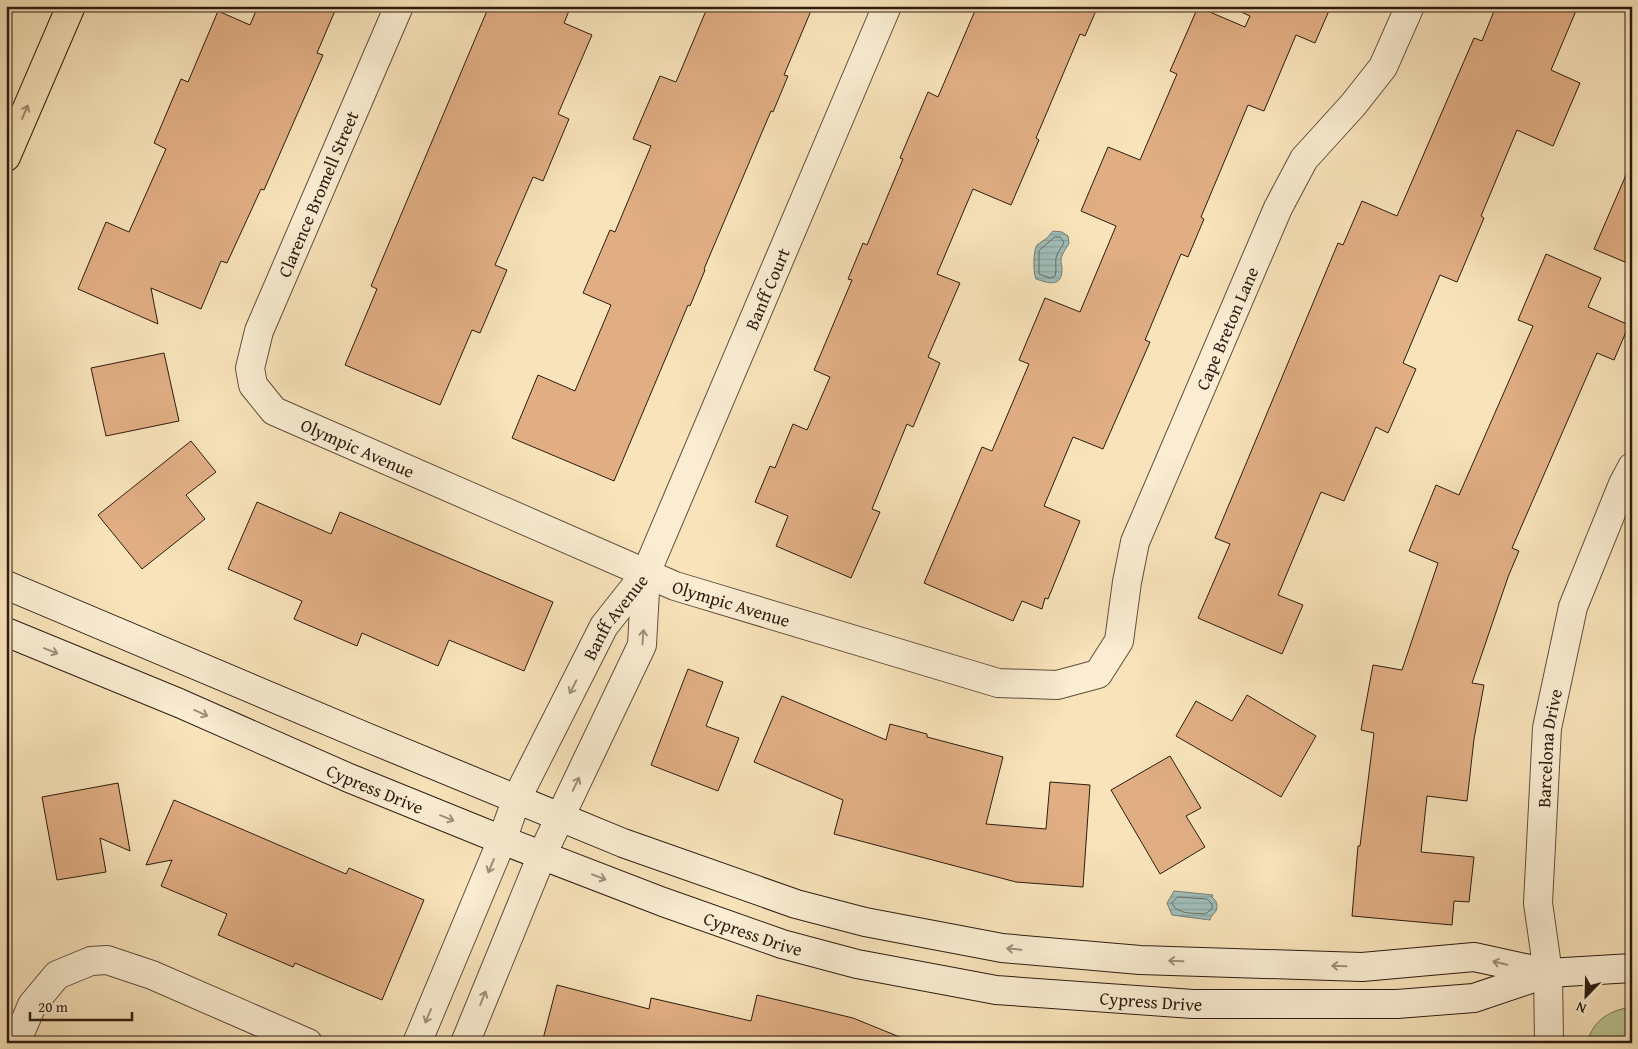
<svg xmlns="http://www.w3.org/2000/svg" width="1638" height="1049" font-family="'Gentium Book Plus',serif">
  <style>
    .park { fill: #bac492; stroke: #747052 }
    .water { fill: url(#water-rules); stroke: #727d75 }
    .lines { fill: none; stroke-linecap: round; stroke-linejoin: round }
    .shore { stroke: #666c64; stroke-width: 1 }
    .building { fill: #e1ae84; stroke: #2d1c11 }
    .street-casing { stroke: #604e3b; stroke-width: 30 }
    .secondary-casing { stroke: #2d1c11; stroke-width: 30 }
    .primary-casing { stroke: #2d1c11; stroke-width: 30 }
    .street { stroke: #faedd2; stroke-width: 28 }
    .secondary { stroke: #faedd2; stroke-width: 28 }
    .primary { stroke: #f8e3ba; stroke-width: 28 }
    .oneway { stroke: #9d896e }
    .oneway2 { stroke: #9e8f7b }
    .labels { text-anchor: middle; dominant-baseline: central; stroke-width: 5; stroke-linejoin: round; paint-order: stroke }
    .street-label { font-size: 18px; fill: #2d1c11; stroke: #faedd2 }
  </style>
  <defs>
    <pattern id="water-rules" width="6" height="5" patternUnits="userSpaceOnUse" patternTransform="scale(1.25)"><rect width="6" height="5" fill="#a0bdb8"/><path d="M0 2.5h6" fill="none" stroke="#8aa29d"/></pattern>
  </defs>
  <rect width="100%" height="100%" fill="#f8e3ba"/>
  <filter id="stains"><feTurbulence type="fractalNoise" baseFrequency=".004" numOctaves="4"/><feColorMatrix values="0 0 0 0 .2 0 0 0 0 .09 0 0 0 0 .02 0 0 0 .5 -.17"/></filter>
  <radialGradient id="worn" r=".72"><stop offset=".6" stop-color="#630" stop-opacity="0"/><stop offset="1" stop-color="#630" stop-opacity=".3"/></radialGradient>
  <path class="park" d="M 1632,1007 L 1632,1043 L 1587,1043 C 1593,1020 1610,1010 1632,1007 Z"/>
  <path class="water" d="M 1053,231 L 1062,232 L 1068,236 L 1069,243 C 1067,248 1061,254 1061,261 C 1061,263 1062,266 1062,269 C 1062,288 1048,283 1036,279 C 1033,273 1033,251 1037,245 L 1047,238 Z
    M 1174,891 L 1213,895 L 1212,897 C 1217,901 1218,905 1216,911 L 1211,917 L 1210,920 L 1172,915 L 1167,903 Z"/>
  <g class="lines">
    <path class="shore" d="M 1055,237 L 1060,237 L 1064,242 C 1062,248 1057,252 1056,258 C 1055,264 1057,269 1055,276 L 1050,278 L 1039,274 L 1039,251 Z
      M 1178,897 L 1207,899 L 1212,904 L 1212,909 L 1205,914 C 1195,913 1176,915 1172,903 Z"/>
  </g>
  <path class="building" d="M 258,6 L 337,6 L 317,53 L 323,55 L 264,190 L 261,189 L 227,263 L 221,261 L 201,309 L 151,288 L 158,324 L 78,289 L 106,222 L 129,232 L 166,149 L 154,143 L 181,79 L 188,82 L 218,11 L 250,25 Z
    M 489,6 L 571,6 L 564,23 L 592,35 L 558,114 L 569,119 L 543,181 L 533,177 L 495,265 L 507,270 L 480,333 L 472,330 L 440,405 L 345,365 L 377,289 L 371,286 Z
    M 708,6 L 813,6 L 784,75 L 788,76 L 773,112 L 771,111 L 704,269 L 705,270 L 690,306 L 688,305 L 614,481 L 512,438 L 538,375 L 575,391 L 611,305 L 583,293 L 610,230 L 615,232 L 651,146 L 633,139 L 660,76 L 676,82 Z
    M 977,6 L 1098,6 L 1085,36 L 1080,34 L 1036,138 L 1039,140 L 1011,205 L 973,189 L 937,274 L 960,283 L 928,357 L 940,363 L 913,427 L 907,424 L 872,509 L 880,512 L 851,578 L 776,546 L 788,516 L 755,502 L 770,466 L 775,468 L 793,424 L 807,430 L 830,377 L 814,370 L 852,280 L 848,279 L 863,243 L 867,245 L 903,159 L 900,158 L 928,92 L 938,97 Z
    M 1228,6 L 1331,6 L 1315,43 L 1296,35 L 1264,111 L 1248,105 L 1201,217 L 1204,219 L 1188,257 L 1181,254 L 1145,340 L 1150,342 L 1103,449 L 1073,437 L 1044,506 L 1080,521 L 1048,599 L 1045,598 L 1042,609 L 1022,601 L 1013,621 L 924,583 L 982,447 L 992,451 L 1029,364 L 1019,360 L 1045,298 L 1080,312 L 1116,226 L 1081,211 L 1108,147 L 1140,160 L 1177,74 L 1170,71 L 1198,7 L 1245,27 L 1250,16 Z
    M 1496,6 L 1578,6 L 1551,70 L 1580,83 L 1553,146 L 1517,130 L 1481,216 L 1484,218 L 1457,282 L 1440,275 L 1403,363 L 1416,369 L 1388,433 L 1376,427 L 1344,501 L 1321,492 L 1278,595 L 1303,605 L 1282,654 L 1198,618 L 1230,544 L 1215,538 L 1338,243 L 1343,245 L 1362,201 L 1397,216 L 1474,38 L 1482,41 Z
    M 1632,161 L 1632,265 L 1594,249 Z
    M 1546,254 L 1601,278 L 1588,307 L 1629,325 L 1614,360 L 1597,353 L 1512,548 L 1519,551 L 1508,577 L 1472,683 L 1484,685 L 1474,739 L 1467,801 L 1427,796 L 1421,852 L 1474,857 L 1469,902 L 1454,901 L 1452,925 L 1352,916 L 1358,846 L 1360,846 L 1374,733 L 1361,730 L 1373,665 L 1402,670 L 1438,563 L 1409,551 L 1436,485 L 1459,495 L 1533,326 L 1518,320 Z
    M 164,353 L 179,421 L 106,436 L 91,368 Z
    M 191,441 L 216,472 L 186,495 L 205,519 L 142,569 L 98,515 Z
    M 257,502 L 331,534 L 340,512 L 553,602 L 524,671 L 449,640 L 438,666 L 362,633 L 357,646 L 294,619 L 302,601 L 228,569 Z
    M 688,669 L 723,682 L 706,726 L 739,738 L 718,791 L 651,765 Z
    M 1247,695 L 1316,736 L 1281,797 L 1176,736 L 1196,701 L 1232,721 Z
    M 782,696 L 886,740 L 890,724 L 927,734 L 927,737 L 1003,757 L 986,824 L 1046,829 L 1050,782 L 1090,785 L 1083,887 L 1016,882 L 834,834 L 843,800 L 754,762 Z
    M 1170,756 L 1201,808 L 1186,816 L 1205,847 L 1160,874 L 1111,790 Z
    M 118,783 L 130,851 L 100,838 L 106,872 L 57,880 L 42,797 Z
    M 174,800 L 346,874 L 349,868 L 424,900 L 382,1000 L 295,963 L 293,967 L 218,935 L 227,914 L 161,886 L 172,860 L 146,865 Z
    M 557,985 L 649,1009 L 651,998 L 751,1021 L 757,995 L 853,1018 L 912,1042 L 542,1043 Z"/>
  <g class="lines">
    <g class="street-casing">
      <g id="street">
        <path id="s1" d="M 399,6 L 259,331 L 250,368 L 253,385 L 274,411 L 675,586 L 998,683 L 1057,685 L 1098,674 L 1119,641 L 1127,582 L 1135,542 L 1278,208 L 1304,159 L 1353,105 L 1383,67 L 1410,6"/>
        <path d="M 16,1043 L 32,1005 L 57,975 L 91,961 L 107,960 L 152,975 L 308,1043"/>
        <path id="s2" d="M 417,1043 L 502,840 L 517,798 L 604,626 L 646,573 L 887,6"/>
        <path d="M 465,1043 L 542,855 L 642,645 L 646,573"/>
        <path id="s3" d="M 1549,1043 L 1548,973 L 1538,903 L 1547,728 L 1573,607 L 1623,484 L 1632,467"/>
      </g>
    </g>
    <g class="secondary-casing">
      <g id="secondary">
        <path d="M 6,585 L 366,737 L 623,843 L 796,904 L 865,922 L 1002,948 L 1140,960 L 1362,967 L 1474,957 L 1548,973"/>
        <path id="s4" d="M 6,632 L 179,703 L 349,778 L 502,840 L 663,902 L 782,944 L 857,964 L 996,990 L 1193,1004 L 1397,1004 L 1474,998 L 1548,973 L 1632,968"/>
      </g>
    </g>
    <g class="primary-casing">
      <path id="primary" d="M 6,157 L 71,6"/>
    </g>
    <use href="#street" class="street"/>
    <use href="#secondary" class="secondary"/>
    <use href="#primary" class="primary"/>
  </g>
  <defs><path id="oneway-shaft" d="M-6 0H5M1.5-3L5.5 0L1.5 3" fill="none" stroke-width="1.6" stroke-linecap="round" stroke-linejoin="round" transform="scale(1.25)"/></defs>
  <use class="oneway" href="#oneway-shaft" transform="translate(25 112) rotate(-67)"/>
  <g class="oneway2">
    <use href="#oneway-shaft" transform="translate(643 637) rotate(-86)"/>
    <use href="#oneway-shaft" transform="translate(51 651) rotate(22)"/>
    <use href="#oneway-shaft" transform="translate(573 687) rotate(117)"/>
    <use href="#oneway-shaft" transform="translate(201 713) rotate(24)"/>
    <use href="#oneway-shaft" transform="translate(576 784) rotate(-64)"/>
    <use href="#oneway-shaft" transform="translate(447 818) rotate(22)"/>
    <use href="#oneway-shaft" transform="translate(491 866) rotate(113)"/>
    <use href="#oneway-shaft" transform="translate(599 877) rotate(21)"/>
    <use href="#oneway-shaft" transform="translate(1014 949) rotate(-175)"/>
    <use href="#oneway-shaft" transform="translate(1176 961) rotate(-178)"/>
    <use href="#oneway-shaft" transform="translate(1500 963) rotate(-167)"/>
    <use href="#oneway-shaft" transform="translate(1339 966) rotate(-178)"/>
    <use href="#oneway-shaft" transform="translate(483 998) rotate(-68)"/>
    <use href="#oneway-shaft" transform="translate(428 1016) rotate(113)"/>
  </g>
  <g class="labels">
    <g class="street-label">
      <text transform="translate(318 194) rotate(-67)">Clarence Bromell Street</text>
      <text stroke="none"><textPath href="#s2" startOffset="834">Banff Court</textPath></text>
      <text stroke="none"><textPath href="#s1" startOffset="1691">Cape Breton Lane</textPath></text>
      <text stroke="none"><textPath href="#s1" startOffset="534">Olympic Avenue</textPath></text>
      <text stroke="none"><textPath href="#s1" startOffset="939">Olympic Avenue</textPath></text>
      <text stroke="none"><textPath href="#s2" startOffset="471">Banff Avenue</textPath></text>
      <text stroke="none"><textPath href="#s3" startOffset="296">Barcelona Drive</textPath></text>
      <text stroke="none"><textPath href="#s4" startOffset="401">Cypress Drive</textPath></text>
      <text stroke="none"><textPath href="#s4" startOffset="806">Cypress Drive</textPath></text>
      <text stroke="none"><textPath href="#s4" startOffset="1211">Cypress Drive</textPath></text>
    </g>
  </g>
  <rect width="1638" height="1049" fill="none" stroke="#f8e3ba" stroke-width="25"/>
  <rect x="8" y="8" width="1623" height="1034" fill="none" stroke="#2d1c11" stroke-width="2.5"/>
  <rect x="12" y="12" width="1613" height="1024" fill="none" stroke="#2d1c11"/>
  <g transform="translate(1586 996) rotate(203)" stroke="#faedd2" stroke-width="4" paint-order="stroke">
  <path d="M0-4L9 19L0 12L-9 19Z" fill="#2d1c11"/>
  <text y="-8" font-size="14" font-weight="bold" text-anchor="middle" fill="#2d1c11">N</text>
  </g>
  <path d="M30 1012v8h102v-8" fill="none" stroke="#2d1c11" stroke-width="2.5"/>
  <text x="38" y="1012" font-size="15" fill="#2d1c11" stroke="#faedd2" stroke-width="4" paint-order="stroke">20 m</text>
  <rect width="100%" height="100%" filter="url(#stains)"/>
  <rect width="100%" height="100%" fill="url(#worn)"/>
</svg>
